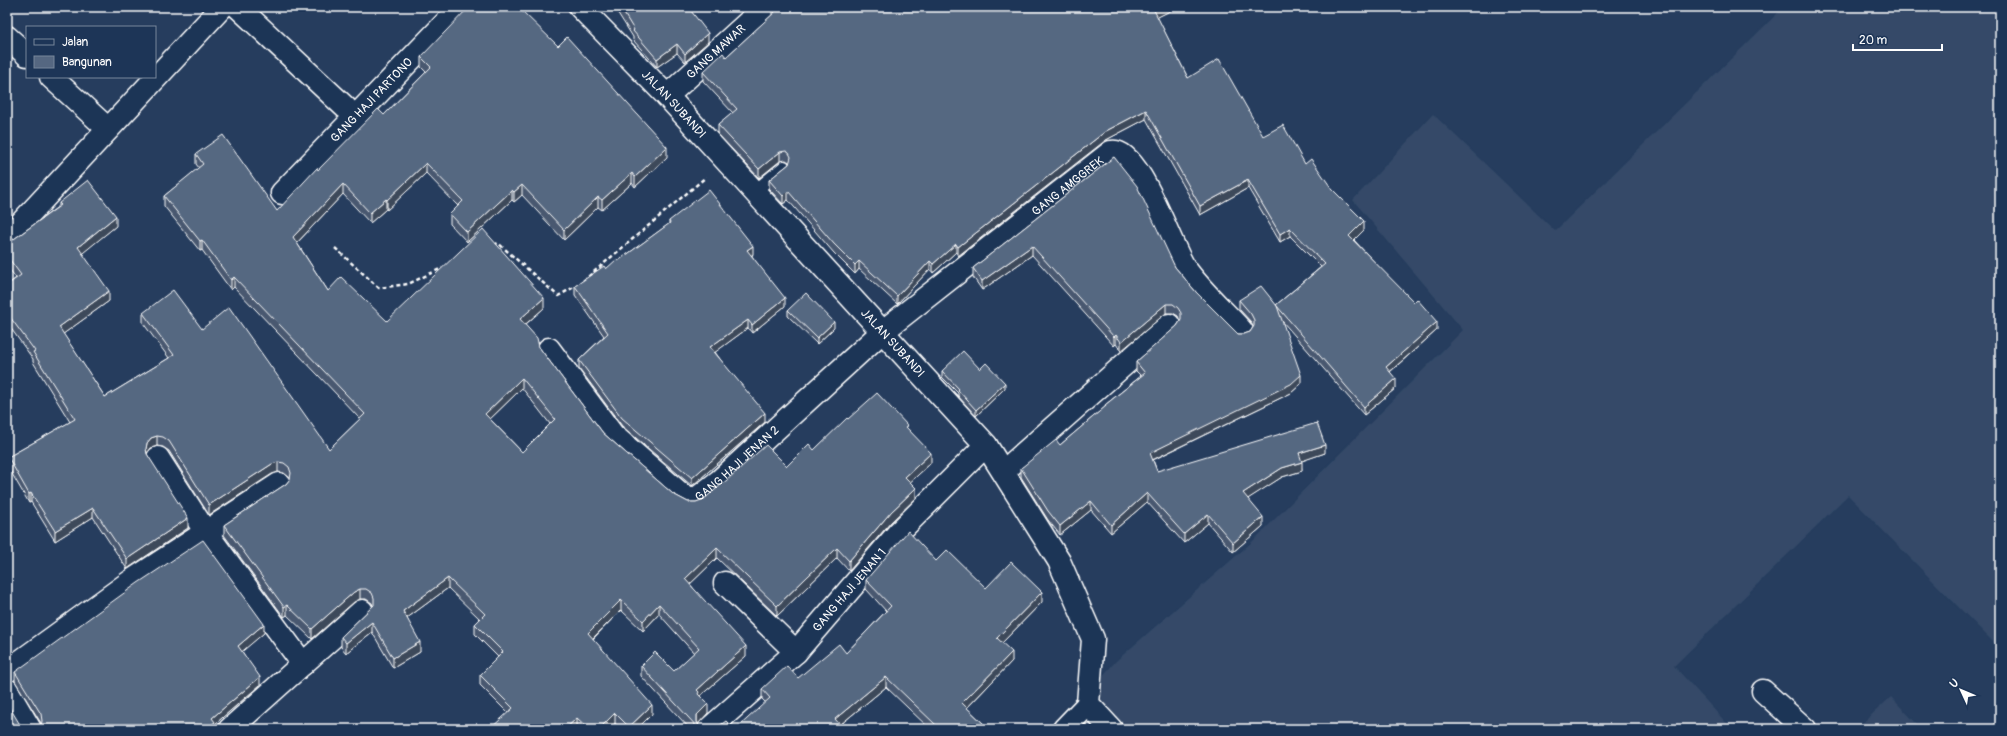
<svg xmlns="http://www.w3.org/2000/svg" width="2007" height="736" font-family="Pangolin,sans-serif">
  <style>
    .built { fill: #344a68 }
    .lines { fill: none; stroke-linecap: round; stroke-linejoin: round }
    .service-casing { stroke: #fff; stroke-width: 15 }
    .minor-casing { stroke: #fff; stroke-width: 25 }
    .tertiary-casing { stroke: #fff; stroke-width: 25 }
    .path { stroke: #fff; stroke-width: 2.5; stroke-dasharray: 4 3; stroke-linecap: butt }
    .service { stroke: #1d3557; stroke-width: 12 }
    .minor { stroke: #1d3557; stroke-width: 22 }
    .tertiary { stroke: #1d3557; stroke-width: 22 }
    .wall { fill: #49596f; stroke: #fff; fill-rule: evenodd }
    .shaded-wall { fill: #3c485a; stroke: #fff }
    .building { fill: #556781; stroke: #fff; fill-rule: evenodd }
    .labels { text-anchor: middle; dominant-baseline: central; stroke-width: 3; stroke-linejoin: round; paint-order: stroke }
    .street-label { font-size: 12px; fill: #fff; stroke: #1d3557 }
  </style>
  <rect width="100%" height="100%" fill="#263d5e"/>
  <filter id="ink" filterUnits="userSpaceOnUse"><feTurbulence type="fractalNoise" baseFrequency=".025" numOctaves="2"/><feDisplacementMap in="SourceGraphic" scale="8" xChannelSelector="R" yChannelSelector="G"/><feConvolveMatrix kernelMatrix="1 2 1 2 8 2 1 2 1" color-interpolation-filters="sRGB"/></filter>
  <g filter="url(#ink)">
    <path class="built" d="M 1784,7 L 2000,7 L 2000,649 L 1848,495 L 1674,666 L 1732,729 L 1055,729 L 1116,661 L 1252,542 L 1463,330 L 1353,200 L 1433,114 L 1555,231 Z
      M 1891,697 L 1922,729 L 1856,729 Z"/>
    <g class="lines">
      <g class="service-casing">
        <path id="service" d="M 755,191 L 784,167"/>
      </g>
      <g class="minor-casing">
        <g id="minor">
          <path d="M 238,7 L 346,108"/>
          <path d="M 7,37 L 27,55"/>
          <path d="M 51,77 L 108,129"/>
          <path id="s1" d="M 667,96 L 765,7"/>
          <path id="s2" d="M 282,193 L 461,7"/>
          <path d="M 7,238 L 222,7"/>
          <path id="s3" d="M 549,349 L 613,435 L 681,494 L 688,499 L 696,499 L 719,481 L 882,332 L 1111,152 C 1139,145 1171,249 1185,268 C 1201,291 1224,311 1242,331"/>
          <path d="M 158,458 L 205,531 L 303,664"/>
          <path d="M 1004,471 L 1169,325"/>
          <path d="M 725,583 L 796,652"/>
          <path d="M 7,671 L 131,581 L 279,484"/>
          <path d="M 7,690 L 30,729"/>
          <path d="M 1763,691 L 1805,729"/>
          <path d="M 230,729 L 362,611"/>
          <path id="s4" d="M 709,729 L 796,652 L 899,532 L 986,445"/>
          <path d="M 1064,729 L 1088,704"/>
        </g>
      </g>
      <g class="tertiary-casing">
        <g id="tertiary">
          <path id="s5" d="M 580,7 L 667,96 L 986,445 L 1059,561 L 1093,639 L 1088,704 L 1111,729"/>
        </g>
      </g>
      <path class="path" d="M 494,245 L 498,243 L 558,296 L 576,286
        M 335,248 L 379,288 L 408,284 L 442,268
        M 583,281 L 706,177"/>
      <use href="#service" class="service"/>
      <use href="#minor" class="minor"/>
      <use href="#tertiary" class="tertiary"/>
    </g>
    <path class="wall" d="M 614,7 L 698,7 L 691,11 L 708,42 L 685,62 L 677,53 L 657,67 L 633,40 L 633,37 Z
      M 1172,7 L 1172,10 L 1157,17 L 1188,78 L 1263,136 L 1305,164 L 1332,189 L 1364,230 L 1354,240 L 1437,330 L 1390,372 L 1396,388 L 1364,415 L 1282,321 L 1301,384 L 1291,393 L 1153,460 L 1157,471 L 1325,453 L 1301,461 L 1302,471 L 1282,477 L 1247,499 L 1263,526 L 1233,552 L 1208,523 L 1184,543 L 1147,502 L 1111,533 L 1091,510 L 1060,535 L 1048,520 L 1021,477 L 1021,468 L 1060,445 L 1105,407 L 1105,405 L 1141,376 L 1136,371 L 1136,362 L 1177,326 L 1180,321 L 1178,316 L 1173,313 L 1166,313 L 1121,351 L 1116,344 L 1114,346 L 1032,255 L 982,290 L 973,277 L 973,268 L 1114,157 L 1175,267 L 1196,292 L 1238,334 L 1244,334 L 1250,332 L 1253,327 L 1251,322 L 1239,309 L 1239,300 L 1276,305 L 1321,267 L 1290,236 L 1280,242 L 1248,188 L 1200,215 L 1146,119 L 1106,140 L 958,256 L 956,252 L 933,273 L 930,269 L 897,304 L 859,269 L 855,274 L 834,253 L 788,200 L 783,204 L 769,189 L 769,180 L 789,164 L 789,162 L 786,160 L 780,161 L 759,178 L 718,134 L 718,125 L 733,113 L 703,81 L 703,72 L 726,57 L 772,15 L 772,9 Z
      M 421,57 L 667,157 L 635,187 L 632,183 L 602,210 L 598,207 L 564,240 L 522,195 L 514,202 L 512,200 L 467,242 L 450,224 L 450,214 L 458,206 L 426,173 L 387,210 L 386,209 L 370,223 L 343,194 L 297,243 L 328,291 L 387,321 L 544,308 L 525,325 L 539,347 L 603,433 L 673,494 L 688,502 L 696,502 L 704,499 L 787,466 L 814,450 L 848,419 L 908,429 L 931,463 L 910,482 L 916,498 L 891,522 L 849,571 L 837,558 L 777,616 L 717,558 L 690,584 L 746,656 L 700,696 L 708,713 L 698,724 L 700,728 L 702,729 L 690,729 L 641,676 L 641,666 L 674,671 L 694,653 L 659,614 L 643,631 L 621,610 L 593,639 L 652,714 L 637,729 L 621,729 L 615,723 L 609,729 L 578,729 L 577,728 L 508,713 L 480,685 L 480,675 L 498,657 L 475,634 L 475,624 L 480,619 L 448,588 L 407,618 L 420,652 L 393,668 L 372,632 L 346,653 L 341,647 L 341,637 L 373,606 L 372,603 L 366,599 L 360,599 L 354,602 L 312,639 L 287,615 L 284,617 L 224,535 L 224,525 L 286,484 L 290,479 L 289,477 L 284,473 L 278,472 L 272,474 L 209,515 L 169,451 L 163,447 L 157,446 L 151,448 L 147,453 L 147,454 L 188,528 L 127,569 L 93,517 L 55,541 L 31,502 L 29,503 L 8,467 L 8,457 L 70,422 L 33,362 L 33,359 L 7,323 L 7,285 L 16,278 L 7,266 L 7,244 L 59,206 L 59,203 L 116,226 L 82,253 L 109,301 L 63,334 L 105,397 L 169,358 L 143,323 L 143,313 L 202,329 L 329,449 L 360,419 L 234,287 L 231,290 L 202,250 L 200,251 L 164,206 L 164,196 L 199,168 L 196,164 L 196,154 L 277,211 L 318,170 L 384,115 L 426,72 L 421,67 ZM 522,388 L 550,424 L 522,452 L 490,419 Z
      M 669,221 L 753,254 L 752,256 L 785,306 L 752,333 L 748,328 L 715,352 L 765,422 L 692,486 L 622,426 L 579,368 L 579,360 L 604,336 L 575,295 L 575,286 L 606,269 L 618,261 L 669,224 Z
      M 788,310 L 834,328 L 817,344 L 788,316 Z
      M 980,369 L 1005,388 L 976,416 L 958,396 L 958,393 L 942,377 L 942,371 Z
      M 936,561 L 986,588 L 1042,602 L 1002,643 L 1012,661 L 967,708 L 989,729 L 930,729 L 886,687 L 840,725 L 765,702 L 762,699 L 762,689 L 798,678 L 846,653 L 886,611 L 866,589 L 866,580 Z
      M 264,633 L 242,651 L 260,685 L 215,724 L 215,729 L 41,726 L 41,723 L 15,681 L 15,672 Z"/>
    <path class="shaded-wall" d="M 687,7 L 698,7 L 687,14 Z
      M 1160,7 L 1172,7 L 1172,10 L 1154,19 L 1154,10 Z
      M 708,33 L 708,42 L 685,62 L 685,54 Z
      M 677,44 L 677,53 L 657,67 L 657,59 Z
      M 1146,110 L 1146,119 L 1106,140 L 958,256 L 958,247 L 1106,131 Z
      M 667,147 L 667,157 L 635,187 L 635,177 Z
      M 780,152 L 780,161 L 759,178 L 759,169 Z
      M 426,163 L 426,173 L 387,210 L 387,200 Z
      M 632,173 L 632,183 L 602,210 L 602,200 Z
      M 1248,180 L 1248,188 L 1200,215 L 1200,206 Z
      M 343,184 L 343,194 L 293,247 L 293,237 Z
      M 522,185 L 522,195 L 514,202 L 514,192 Z
      M 512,190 L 512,200 L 467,242 L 467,232 Z
      M 788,191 L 788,200 L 783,204 L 783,196 Z
      M 598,197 L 598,207 L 564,240 L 564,230 Z
      M 386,199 L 386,209 L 370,223 L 370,213 Z
      M 116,216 L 116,226 L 78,257 L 78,247 Z
      M 1364,221 L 1364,230 L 1349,245 L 1349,236 Z
      M 1290,228 L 1290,236 L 1280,242 L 1280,234 Z
      M 202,240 L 202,250 L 200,251 L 200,241 Z
      M 956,244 L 956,252 L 933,273 L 933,264 Z
      M 753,246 L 753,254 L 747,259 L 747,250 Z
      M 1032,246 L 1032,255 L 982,290 L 982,281 Z
      M 859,261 L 859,269 L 855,274 L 855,265 Z
      M 930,261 L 930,269 L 897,304 L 897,296 Z
      M 234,277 L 234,287 L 231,290 L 231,280 Z
      M 109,291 L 109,301 L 59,337 L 59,327 Z
      M 544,298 L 544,308 L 520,329 L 520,319 Z
      M 785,298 L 785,306 L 752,333 L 752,325 Z
      M 1166,304 L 1166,313 L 1121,351 L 1121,342 Z
      M 748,320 L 748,328 L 710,356 L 710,347 Z
      M 834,322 L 834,328 L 817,344 L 817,338 Z
      M 1437,322 L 1437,330 L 1386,375 L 1386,367 Z
      M 1116,335 L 1116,344 L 1114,346 L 1114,337 Z
      M 1301,375 L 1301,384 L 1291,393 L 1150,461 L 1150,453 Z
      M 522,378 L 522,388 L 485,424 L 485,414 Z
      M 1396,379 L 1396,388 L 1364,415 L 1364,407 Z
      M 1005,383 L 1005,388 L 976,416 L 976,410 Z
      M 765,413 L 765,422 L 692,486 L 692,478 Z
      M 157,436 L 157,446 L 151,448 L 147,453 L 146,449 L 147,443 L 151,438 Z
      M 1325,445 L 1325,453 L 1299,462 L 1299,453 Z
      M 931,453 L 931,463 L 905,487 L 905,477 Z
      M 278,462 L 278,472 L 272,474 L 209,515 L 209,505 L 272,464 Z
      M 1302,462 L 1302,471 L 1282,477 L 1243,502 L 1243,493 L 1282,468 Z
      M 916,488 L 916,498 L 891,522 L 849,571 L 849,561 L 891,512 Z
      M 31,493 L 31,502 L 29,503 L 29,494 Z
      M 1147,493 L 1147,502 L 1111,533 L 1111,525 Z
      M 1091,501 L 1091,510 L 1060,535 L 1060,526 Z
      M 93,508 L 93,517 L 55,541 L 55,531 Z
      M 1208,514 L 1208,523 L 1184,543 L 1184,534 Z
      M 1263,517 L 1263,526 L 1233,552 L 1233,543 Z
      M 188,518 L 188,528 L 127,569 L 127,559 Z
      M 717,548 L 717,558 L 685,589 L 685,579 Z
      M 837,548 L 837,558 L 777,616 L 777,606 Z
      M 448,578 L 448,588 L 403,621 L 403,611 Z
      M 360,589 L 360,599 L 354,602 L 312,639 L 312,629 L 354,592 Z
      M 1042,592 L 1042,602 L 997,648 L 997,638 Z
      M 621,600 L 621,610 L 588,643 L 588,633 Z
      M 659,604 L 659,614 L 643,631 L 643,621 Z
      M 287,605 L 287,615 L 284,617 L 284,607 Z
      M 372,622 L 372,632 L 346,653 L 346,643 Z
      M 264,624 L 264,633 L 238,655 L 238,646 Z
      M 420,642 L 420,652 L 393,668 L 393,658 Z
      M 746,646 L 746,656 L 699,697 L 699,702 L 697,690 Z
      M 1012,652 L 1012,661 L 962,713 L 962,703 Z
      M 260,677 L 260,685 L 215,724 L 215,729 L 206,729 L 212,718 Z
      M 886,677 L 886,687 L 835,729 L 835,719 Z
      M 708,704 L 708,713 L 697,725 L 697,715 Z
      M 652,705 L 652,714 L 637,729 L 629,729 L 629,727 Z
      M 615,713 L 615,723 L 609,729 L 599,729 Z
      M 577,718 L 577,728 L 576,729 L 565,729 Z"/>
    <path class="building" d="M 469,7 L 518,7 L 558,46 L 567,37 L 667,147 L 635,177 L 632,173 L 602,200 L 598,197 L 564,230 L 522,185 L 514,192 L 512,190 L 467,232 L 450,214 L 463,201 L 426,163 L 387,200 L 386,199 L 370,213 L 343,184 L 293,237 L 328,291 L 341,277 L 387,321 L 483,229 L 544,298 L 520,319 L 537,338 L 539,347 L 603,433 L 673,494 L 688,502 L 696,502 L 704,499 L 727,480 L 766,445 L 787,466 L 809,444 L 814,450 L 847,418 L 848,419 L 877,393 L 908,426 L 906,427 L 931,453 L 905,477 L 916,488 L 891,512 L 849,561 L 837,548 L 777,606 L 717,548 L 685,579 L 746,646 L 697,690 L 699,692 L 698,694 L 708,704 L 697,715 L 697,722 L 700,728 L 702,729 L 699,729 L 641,666 L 655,652 L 674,671 L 699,648 L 659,604 L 643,621 L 621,600 L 588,633 L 652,705 L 629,727 L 615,713 L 599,729 L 589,729 L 577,718 L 565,729 L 490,729 L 513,708 L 480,675 L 503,652 L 475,624 L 485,614 L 448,578 L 403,611 L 420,642 L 393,658 L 372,622 L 346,643 L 341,637 L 374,605 L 374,598 L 372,593 L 366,589 L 360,589 L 354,592 L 312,629 L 287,605 L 284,607 L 224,525 L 286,484 L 290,479 L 291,473 L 289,467 L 284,463 L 278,462 L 272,464 L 209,505 L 169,441 L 163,437 L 157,436 L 151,438 L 147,443 L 146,449 L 147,454 L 188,518 L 127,559 L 93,508 L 55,531 L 31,493 L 29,494 L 8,457 L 75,419 L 33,352 L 35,351 L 7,313 L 7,285 L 21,275 L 7,256 L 7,244 L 61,205 L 59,203 L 88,180 L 116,216 L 78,247 L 109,291 L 59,327 L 105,397 L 174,355 L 143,313 L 173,290 L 202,329 L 229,307 L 329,449 L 365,414 L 234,277 L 231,280 L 202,240 L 200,241 L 164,196 L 203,164 L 196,154 L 223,135 L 277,211 L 317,168 L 318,170 L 378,109 L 384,115 L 431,67 L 421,57 ZM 522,378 L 555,419 L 522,452 L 485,414 Z
      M 620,7 L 688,7 L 708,33 L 685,54 L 677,44 L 657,59 L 633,31 L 634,30 Z
      M 773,7 L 1160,7 L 1154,10 L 1188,78 L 1219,59 L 1263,136 L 1283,125 L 1305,164 L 1311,159 L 1332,189 L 1364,221 L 1349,236 L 1414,302 L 1417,299 L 1437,322 L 1386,367 L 1396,379 L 1364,407 L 1276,305 L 1325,264 L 1290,228 L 1280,234 L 1248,180 L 1200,206 L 1146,110 L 1106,131 L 958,247 L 956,244 L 933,264 L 930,261 L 897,296 L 859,261 L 855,265 L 834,244 L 788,191 L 783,196 L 769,180 L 789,164 L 791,157 L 789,153 L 786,151 L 780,152 L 759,169 L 718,125 L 737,109 L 703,72 L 723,53 L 726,57 L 775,12 L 772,9 Z
      M 1114,157 L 1137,186 L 1175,267 L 1196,292 L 1238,334 L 1244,334 L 1250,332 L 1254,326 L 1254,320 L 1251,314 L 1239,300 L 1261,286 L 1277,306 L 1301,375 L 1291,384 L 1150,453 L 1157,471 L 1317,423 L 1325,445 L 1299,453 L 1302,462 L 1282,468 L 1243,493 L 1263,517 L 1233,543 L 1208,514 L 1184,534 L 1147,493 L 1111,525 L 1091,501 L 1060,526 L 1048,511 L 1021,468 L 1056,440 L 1060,445 L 1106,406 L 1105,405 L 1145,373 L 1136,362 L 1177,326 L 1181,320 L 1181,313 L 1178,308 L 1173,304 L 1166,304 L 1121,342 L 1116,335 L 1114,337 L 1032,246 L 982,281 L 973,268 Z
      M 709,190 L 753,246 L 747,250 L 785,298 L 752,325 L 748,320 L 710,347 L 765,413 L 692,478 L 622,418 L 579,360 L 608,333 L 575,286 L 604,266 L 606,269 L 617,259 L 618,261 L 670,223 L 669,221 Z
      M 806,293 L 834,322 L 817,338 L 788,310 Z
      M 963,351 L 980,369 L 986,363 L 1005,383 L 976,410 L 958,390 L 959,389 L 942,371 Z
      M 908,531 L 936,561 L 947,550 L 986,588 L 1011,562 L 1042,592 L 997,638 L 1012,652 L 962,703 L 989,729 L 934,729 L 937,726 L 886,677 L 835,719 L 844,729 L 736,729 L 770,698 L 762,689 L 787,666 L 798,678 L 839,644 L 846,653 L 891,606 L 866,580 Z
      M 203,540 L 264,624 L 238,646 L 260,677 L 212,718 L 215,722 L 206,729 L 38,729 L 41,726 L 42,721 L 41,714 L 15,672 L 138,583 Z
      M 7,703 L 22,728 L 20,729 L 7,729 Z
      M 726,721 L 734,729 L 715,729 Z"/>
  </g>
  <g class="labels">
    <g class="street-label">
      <text stroke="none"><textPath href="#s1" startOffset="66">GANG MAWAR</textPath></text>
      <text stroke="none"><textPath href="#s2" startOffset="129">GANG HAJI PARTONO</textPath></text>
      <text stroke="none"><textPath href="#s5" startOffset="135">JALAN SUBANDI</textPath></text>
      <text stroke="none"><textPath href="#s3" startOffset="700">GANG AMGGREK</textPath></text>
      <text stroke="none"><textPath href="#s5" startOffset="459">JALAN SUBANDI</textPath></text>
      <text stroke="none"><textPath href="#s3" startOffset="268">GANG HAJI JENAN 2</textPath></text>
      <text stroke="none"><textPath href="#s4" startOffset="198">GANG HAJI JENAN 1</textPath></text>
    </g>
  </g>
  <rect width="2007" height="736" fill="none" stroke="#1d3557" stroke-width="24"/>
  <rect x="12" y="12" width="1983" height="712" fill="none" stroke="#fff" stroke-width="1.5" filter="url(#ink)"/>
  <rect x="26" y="26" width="130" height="52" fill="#1d3557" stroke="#77869a"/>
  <rect x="34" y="39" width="20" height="6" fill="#1d3557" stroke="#77869a"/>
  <text x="62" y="46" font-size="12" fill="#ffffff">Jalan</text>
  <rect x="34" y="56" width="20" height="12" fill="#556781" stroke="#77869a"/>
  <text x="62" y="66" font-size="12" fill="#ffffff">Bangunan</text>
  <g transform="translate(1961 690) rotate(314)" stroke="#1d3557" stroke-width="3" paint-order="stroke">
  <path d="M0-3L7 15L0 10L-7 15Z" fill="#ffffff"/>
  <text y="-6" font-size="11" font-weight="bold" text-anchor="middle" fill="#ffffff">U</text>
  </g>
  <path d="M1853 44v6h89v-6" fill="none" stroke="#ffffff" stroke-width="2"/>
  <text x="1859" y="44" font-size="12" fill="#ffffff" stroke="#1d3557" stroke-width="3" paint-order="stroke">20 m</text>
</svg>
